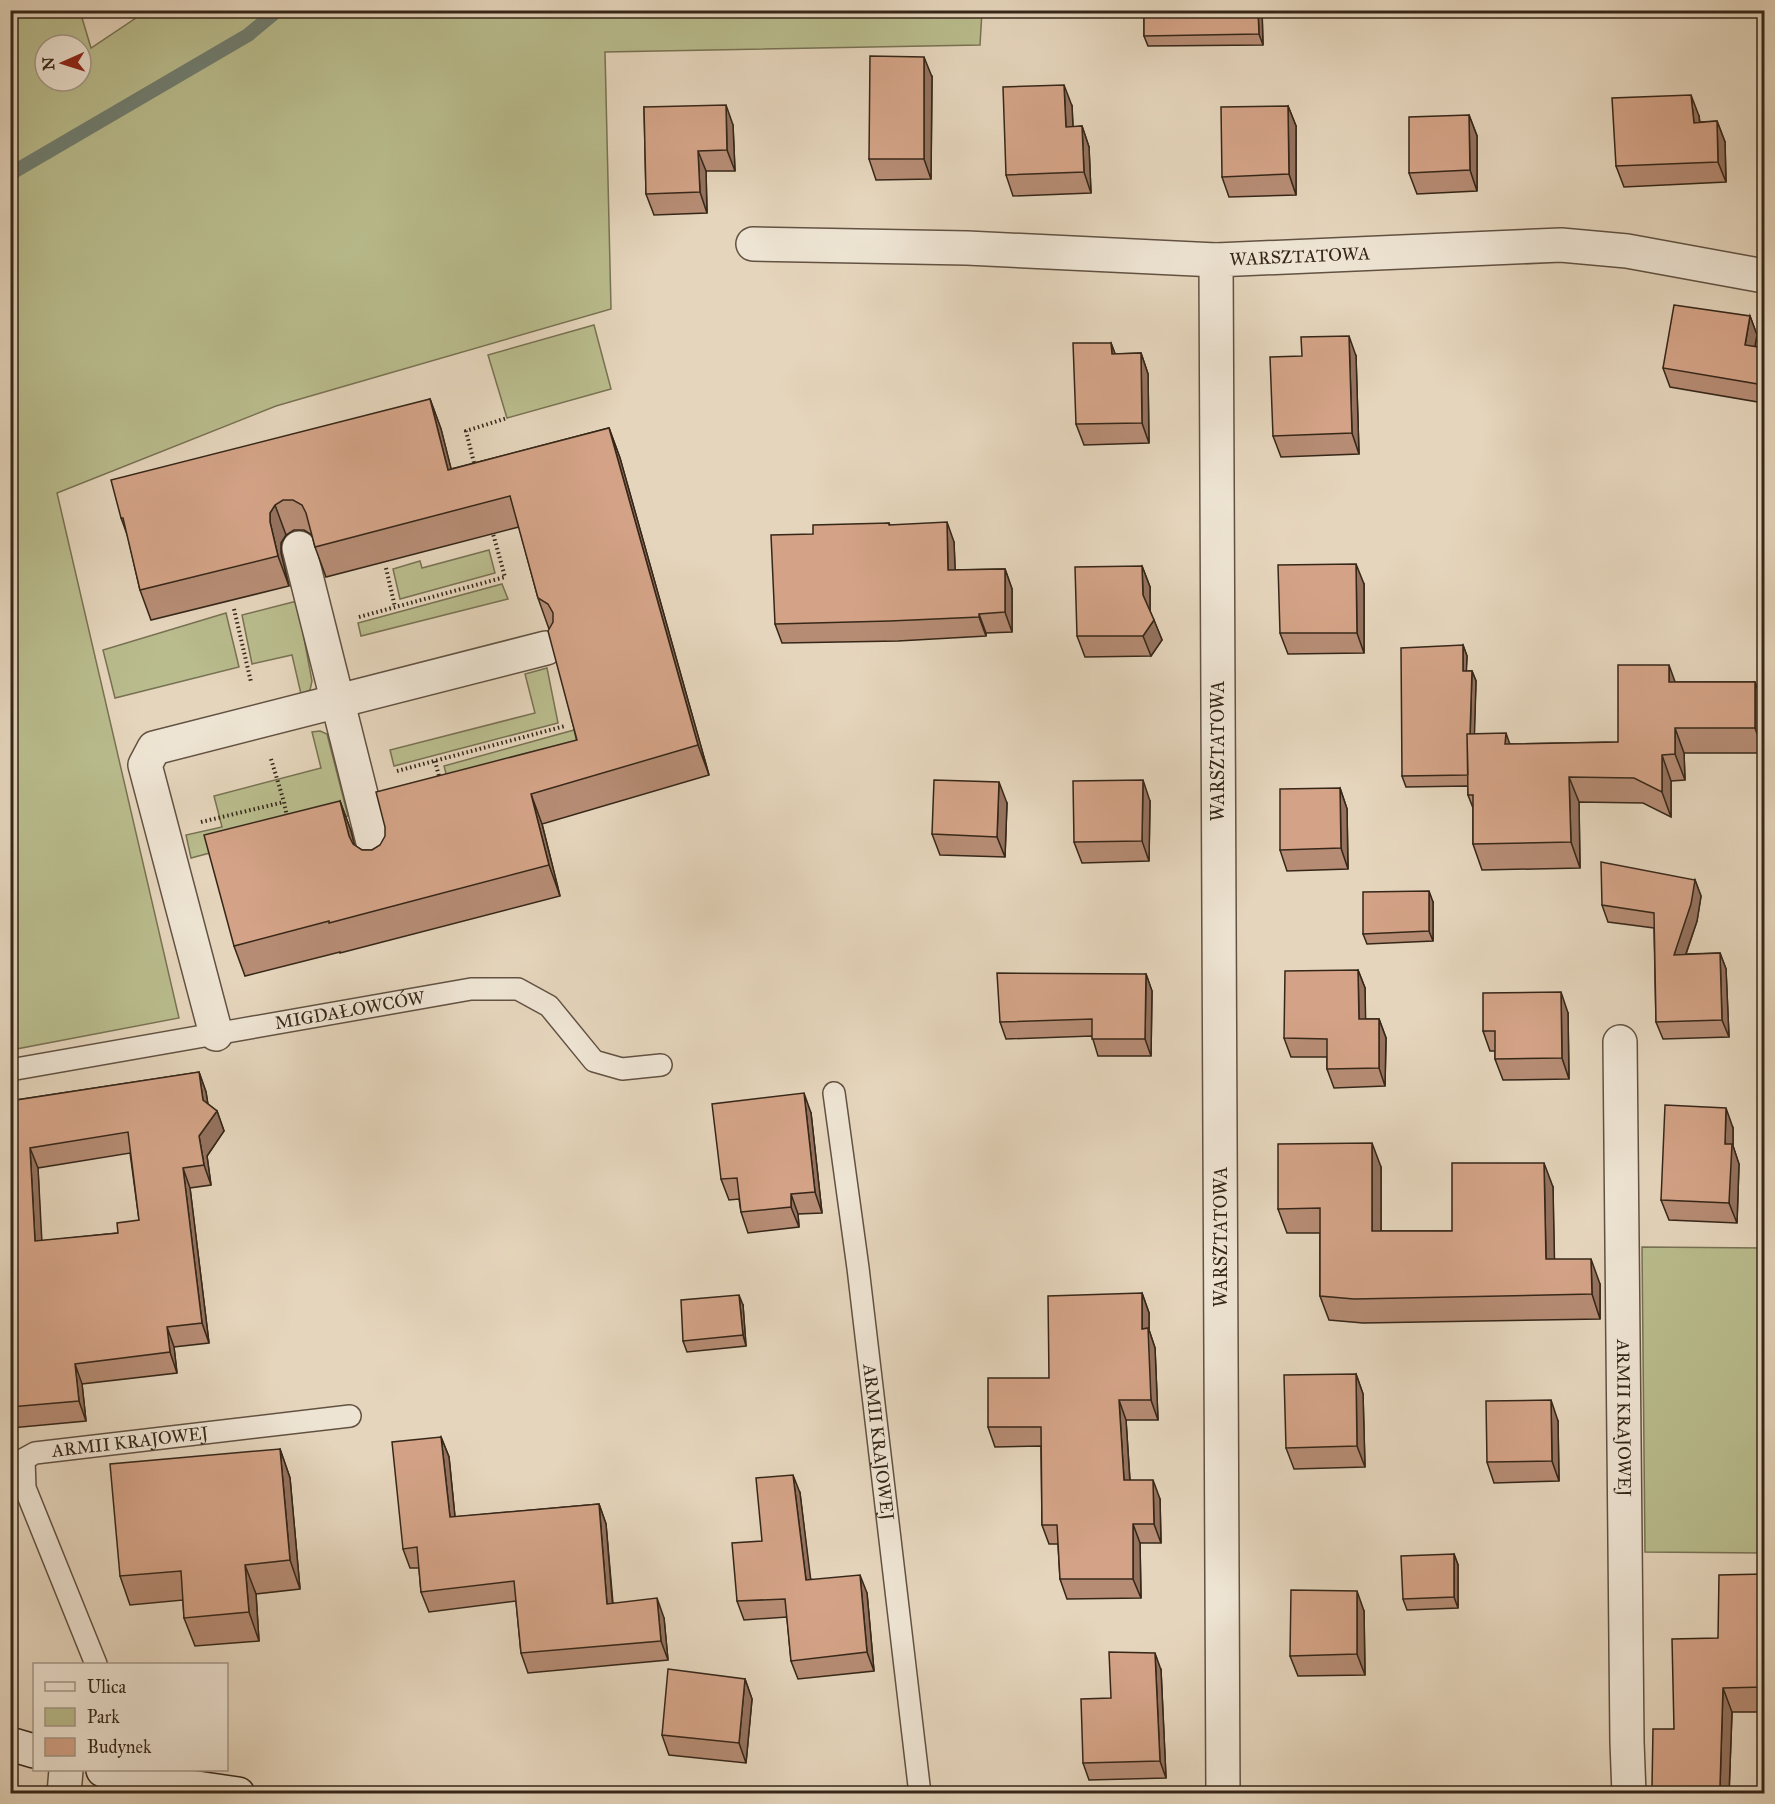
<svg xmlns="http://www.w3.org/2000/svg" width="1775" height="1804" font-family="'IM FELL Great Primer',serif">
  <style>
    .green { fill: #b9bc8d; stroke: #787253; stroke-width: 1.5; fill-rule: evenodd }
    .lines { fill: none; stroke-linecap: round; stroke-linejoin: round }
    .stream { stroke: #707f72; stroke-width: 14 }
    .lane-casing { stroke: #625242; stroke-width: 24 }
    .street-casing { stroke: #625242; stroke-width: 36 }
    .secondary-casing { stroke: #362719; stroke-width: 36 }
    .path { stroke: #362719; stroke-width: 4; stroke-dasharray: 1.5 3; stroke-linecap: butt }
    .lane { stroke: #eee4d3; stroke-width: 21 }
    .street { stroke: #eee4d3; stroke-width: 33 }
    .secondary { stroke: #eee4d3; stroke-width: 33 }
    .wall { fill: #b68c74; stroke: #362719; stroke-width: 1.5; fill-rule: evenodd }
    .shaded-wall { fill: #94725e; stroke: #362719; stroke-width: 1.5 }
    .building { fill: #d4a387; stroke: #362719; stroke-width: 1.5; fill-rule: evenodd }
    .labels { text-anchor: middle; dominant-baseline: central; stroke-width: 4.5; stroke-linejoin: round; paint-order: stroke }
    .street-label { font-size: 18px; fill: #362719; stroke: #eee4d3 }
  </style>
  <rect width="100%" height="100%" fill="#e5d5bc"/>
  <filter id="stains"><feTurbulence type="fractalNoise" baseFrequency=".00333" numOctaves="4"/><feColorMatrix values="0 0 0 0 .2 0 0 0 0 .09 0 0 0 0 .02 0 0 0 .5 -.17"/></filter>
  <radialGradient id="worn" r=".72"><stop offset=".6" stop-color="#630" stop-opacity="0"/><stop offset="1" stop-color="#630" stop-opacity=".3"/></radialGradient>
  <path class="green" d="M 148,10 L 982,11 L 980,45 L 605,52 L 611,309 L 276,406 L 57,493 L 179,1018 L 11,1050 L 11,11 L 80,11 L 91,48 ZM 45,45 L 81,45 L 81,81 L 45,81 Z
    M 594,325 L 611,389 L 507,418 L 488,355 Z
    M 489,550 L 495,573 L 400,599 L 393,569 L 420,561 L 422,568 Z
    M 502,584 L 508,599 L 361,636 L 358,623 Z
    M 297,601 L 312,681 L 310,690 L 301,694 L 292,655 L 252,664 L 242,615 Z
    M 226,613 L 239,667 L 115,698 L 103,650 Z
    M 547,668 L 558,723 L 394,766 L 390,750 L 535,713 L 525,674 Z
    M 574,730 L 592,805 L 453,800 L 444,766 Z
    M 320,731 L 327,734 L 348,816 L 191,858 L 186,835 L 222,827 L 214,796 L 321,768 L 312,732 Z
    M 1642,1247 L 1764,1248 L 1764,1553 L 1645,1552 Z"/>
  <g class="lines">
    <path class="stream" d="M 10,174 L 248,35 L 278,10"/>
    <g class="lane-casing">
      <g id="lane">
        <path id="s1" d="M 10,1070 L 471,989 L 518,989 L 549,1006 L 594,1061 L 622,1069 L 661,1065"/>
        <path id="s2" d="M 834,1093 L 858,1268 L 920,1794"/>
        <path id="s3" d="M 96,1664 L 25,1488 L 24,1459 L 35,1453 L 350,1416"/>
      </g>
    </g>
    <g class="street-casing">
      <g id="street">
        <path d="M 753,244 L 967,248 L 1216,260"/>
        <path d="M 299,548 L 378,862"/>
        <path d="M 216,1034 L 145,765 L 154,748 L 546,648"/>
        <path id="s4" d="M 1620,1042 L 1627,1742 L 1629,1794"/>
        <path d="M 64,1794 L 66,1770"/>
        <path id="s5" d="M 1223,1794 L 1216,260 L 1561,245 L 1627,251 L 1764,276"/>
      </g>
    </g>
    <g class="secondary-casing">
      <path id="secondary" d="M 10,1744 L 34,1751
        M 103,1770 L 190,1787 L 238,1794"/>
    </g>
    <path class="path" d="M 475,467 L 466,431 L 507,418
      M 386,568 L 395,607
      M 234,609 L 251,682
      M 359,617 L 505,577 L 492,530
      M 271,759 L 284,802
      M 435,761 L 440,780
      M 397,771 L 565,726
      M 201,822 L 284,802 L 287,817"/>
    <use href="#lane" class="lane"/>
    <use href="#street" class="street"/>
    <use href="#secondary" class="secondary"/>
  </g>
  <path class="wall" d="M 1144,10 L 1262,10 L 1263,45 L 1148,46 L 1144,36 Z
    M 932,77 L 931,179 L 876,180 L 869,159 Z
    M 1072,106 L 1073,127 L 1082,126 L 1089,147 L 1091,193 L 1013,196 L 1006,175 Z
    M 1288,106 L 1296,126 L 1296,195 L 1229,197 L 1222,177 Z
    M 644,107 L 733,125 L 735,171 L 706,171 L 707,213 L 654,215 L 646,194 Z
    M 1469,115 L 1477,136 L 1477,191 L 1417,194 L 1409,173 Z
    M 1699,116 L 1700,122 L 1717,121 L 1725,142 L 1726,182 L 1624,187 L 1616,166 Z
    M 1750,316 L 1757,335 L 1755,346 L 1764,348 L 1764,403 L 1670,387 L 1663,368 Z
    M 1111,343 L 1115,354 L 1141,353 L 1148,374 L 1149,443 L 1084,445 L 1076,424 Z
    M 1356,356 L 1359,454 L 1281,457 L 1273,436 Z
    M 430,399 L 441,429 L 451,469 L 609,428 L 620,458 L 709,775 L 542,824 L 560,896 L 340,953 L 340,952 L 245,976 L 234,946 L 340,801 L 351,831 L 354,845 L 362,850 L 372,850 L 577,740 L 549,629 L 538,598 L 519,527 L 326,577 L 315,547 L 312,535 L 304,530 L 294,530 L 286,535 L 281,543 L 281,553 L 289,586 L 151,620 L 140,590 L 128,537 L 121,518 Z
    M 889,523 L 890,525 L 954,542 L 955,570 L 1005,569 L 1012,589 L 1012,632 L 986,633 L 986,636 L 898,641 L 782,643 L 775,624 L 813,534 Z
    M 1142,566 L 1150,587 L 1150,611 L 1162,640 L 1151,656 L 1085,657 L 1077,636 Z
    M 1364,584 L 1364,653 L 1288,654 L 1280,633 Z
    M 1463,645 L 1467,656 L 1466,671 L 1472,671 L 1476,681 L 1474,734 L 1509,744 L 1618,742 L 1675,682 L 1755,682 L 1764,708 L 1764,753 L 1684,753 L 1685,780 L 1671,781 L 1671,817 L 1643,803 L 1579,802 L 1580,868 L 1482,870 L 1473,844 L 1473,808 L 1468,795 L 1468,786 L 1406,787 L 1402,776 Z
    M 1340,788 L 1347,809 L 1348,869 L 1287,871 L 1280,850 Z
    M 1150,801 L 1149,861 L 1082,863 L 1074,842 Z
    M 1007,803 L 1005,857 L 940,855 L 932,834 Z
    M 1695,880 L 1701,896 L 1697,921 L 1686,954 L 1720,953 L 1726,969 L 1729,1037 L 1663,1039 L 1656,1022 L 1654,928 L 1608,922 L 1602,905 Z
    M 1433,902 L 1433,941 L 1367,944 L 1363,934 Z
    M 1358,970 L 1365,988 L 1365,1019 L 1379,1019 L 1386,1038 L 1385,1086 L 1334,1088 L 1327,1069 L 1327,1057 L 1291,1057 L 1284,1038 Z
    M 1146,974 L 1152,991 L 1151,1056 L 1098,1056 L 1092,1036 L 1006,1039 L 1000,1022 Z
    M 1568,1013 L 1569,1079 L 1503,1080 L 1495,1059 L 1495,1051 L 1490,1051 L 1483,1031 Z
    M 199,1072 L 206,1092 L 208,1104 L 217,1111 L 224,1131 L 207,1156 L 211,1185 L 190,1188 L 209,1343 L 174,1347 L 177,1373 L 82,1384 L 86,1421 L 11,1428 L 10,1425 L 10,1101 ZM 130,1153 L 139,1220 L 118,1233 L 41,1241 L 38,1168 Z
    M 811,1113 L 822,1213 L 798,1214 L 799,1227 L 748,1233 L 741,1212 L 739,1199 L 729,1200 L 721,1179 Z
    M 1733,1128 L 1733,1146 L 1739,1164 L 1737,1223 L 1669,1220 L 1661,1200 Z
    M 1381,1167 L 1381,1231 L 1452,1231 L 1553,1187 L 1554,1259 L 1600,1284 L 1600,1319 L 1363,1323 L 1329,1320 L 1320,1296 L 1320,1233 L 1287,1233 L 1278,1209 Z
    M 1142,1293 L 1149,1313 L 1149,1330 L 1155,1348 L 1158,1420 L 1126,1420 L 1130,1480 L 1160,1499 L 1161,1543 L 1140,1543 L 1141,1598 L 1067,1599 L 1060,1579 L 1058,1544 L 1049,1544 L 1042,1525 L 1041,1446 L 995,1447 L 988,1427 L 1049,1378 Z
    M 743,1305 L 746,1346 L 687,1352 L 683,1341 Z
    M 1356,1374 L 1363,1394 L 1365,1467 L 1294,1469 L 1286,1448 Z
    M 1558,1421 L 1559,1481 L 1494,1483 L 1487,1462 Z
    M 441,1437 L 449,1457 L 455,1517 L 599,1504 L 606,1524 L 613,1603 L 664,1618 L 668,1660 L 528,1673 L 521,1653 L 516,1601 L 429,1612 L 421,1592 L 419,1568 L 410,1568 L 403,1549 Z
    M 280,1449 L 290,1478 L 300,1589 L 256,1594 L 259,1641 L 195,1646 L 184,1618 L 183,1600 L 130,1605 L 120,1576 Z
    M 800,1493 L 810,1579 L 867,1593 L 874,1671 L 798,1679 L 791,1661 L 787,1617 L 744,1620 L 737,1601 L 762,1541 Z
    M 1454,1554 L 1458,1565 L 1458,1608 L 1407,1610 L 1403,1599 Z
    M 1764,1574 L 1764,1712 L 1732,1712 L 1729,1794 L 1642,1794 L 1652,1787 L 1674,1729 L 1718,1638 Z
    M 1364,1611 L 1365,1675 L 1298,1676 L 1290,1656 Z
    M 1161,1670 L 1166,1778 L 1089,1780 L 1083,1763 Z
    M 745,1679 L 752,1699 L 746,1763 L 669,1755 L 662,1735 Z"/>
  <path class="shaded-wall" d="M 1258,10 L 1262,10 L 1263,45 L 1259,34 Z
    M 924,57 L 932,77 L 931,179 L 924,159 Z
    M 1064,85 L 1072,106 L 1074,147 L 1066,127 Z
    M 1691,95 L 1699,116 L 1701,143 L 1694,123 Z
    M 726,105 L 733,125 L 735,171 L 727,150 Z
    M 1288,106 L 1296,126 L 1296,195 L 1289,174 Z
    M 1469,115 L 1477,136 L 1477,191 L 1470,170 Z
    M 1717,121 L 1725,142 L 1726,182 L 1718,162 Z
    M 1082,126 L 1089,147 L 1091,193 L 1084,172 Z
    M 698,151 L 706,171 L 707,213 L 700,192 Z
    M 1750,316 L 1757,335 L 1752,363 L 1745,345 Z
    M 1349,336 L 1356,356 L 1359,454 L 1352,433 Z
    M 1111,343 L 1119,364 L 1112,354 Z
    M 1141,353 L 1148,374 L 1149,443 L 1142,423 Z
    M 430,399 L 441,429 L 459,500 L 448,470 Z
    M 609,428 L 620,458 L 709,775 L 698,745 Z
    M 275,505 L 286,535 L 281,543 L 281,553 L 289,586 L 278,556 L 270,522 L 270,513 Z
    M 947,522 L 954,542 L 956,590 L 948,570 Z
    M 1356,564 L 1364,584 L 1364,653 L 1357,633 Z
    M 1142,566 L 1150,587 L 1150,616 L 1143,595 Z
    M 1005,569 L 1012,589 L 1012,632 L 1005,612 Z
    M 979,614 L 986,633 L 986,636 L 979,617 Z
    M 1154,620 L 1162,640 L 1151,656 L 1143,636 Z
    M 1463,645 L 1467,656 L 1466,681 L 1463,671 Z
    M 1669,665 L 1678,690 L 1669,682 Z
    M 1472,671 L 1476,681 L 1473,786 L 1469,775 Z
    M 1755,682 L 1764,708 L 1764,753 L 1755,728 Z
    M 1675,728 L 1684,753 L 1685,780 L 1675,754 Z
    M 1506,733 L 1515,759 L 1505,744 Z
    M 1662,755 L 1671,781 L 1671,817 L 1662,792 Z
    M 1569,777 L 1579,802 L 1580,868 L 1571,842 Z
    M 1143,780 L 1150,801 L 1149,861 L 1142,841 Z
    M 999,782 L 1007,803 L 1005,857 L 997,837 Z
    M 1340,788 L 1347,809 L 1348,869 L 1341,848 Z
    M 531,794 L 542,824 L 560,896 L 549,865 Z
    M 340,801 L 351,831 L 360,867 L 349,836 Z
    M 1695,880 L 1701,896 L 1697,921 L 1680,971 L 1674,955 Z
    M 1429,891 L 1433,902 L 1433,941 L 1429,931 Z
    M 1720,953 L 1726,969 L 1729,1037 L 1722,1020 Z
    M 1358,970 L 1365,988 L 1366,1037 L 1359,1019 Z
    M 1146,974 L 1152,991 L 1151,1056 L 1145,1039 Z
    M 1561,992 L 1568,1013 L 1569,1079 L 1562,1058 Z
    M 1379,1019 L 1386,1038 L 1385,1086 L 1379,1068 Z
    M 199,1072 L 206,1092 L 210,1120 L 203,1100 Z
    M 804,1093 L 811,1113 L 822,1213 L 815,1192 Z
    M 1726,1108 L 1733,1128 L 1733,1146 L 1739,1164 L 1737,1223 L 1729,1203 L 1725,1144 Z
    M 217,1111 L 224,1131 L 207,1156 L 211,1185 L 204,1165 L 199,1136 Z
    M 1372,1143 L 1381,1167 L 1381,1256 L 1372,1231 Z
    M 30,1148 L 38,1168 L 43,1262 L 35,1241 Z
    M 1544,1163 L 1553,1187 L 1555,1284 L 1546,1259 Z
    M 183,1168 L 190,1188 L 209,1343 L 202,1323 Z
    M 791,1194 L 798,1214 L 799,1227 L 791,1207 Z
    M 1591,1259 L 1600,1284 L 1600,1319 L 1592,1294 Z
    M 1142,1293 L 1149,1313 L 1149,1330 L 1155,1348 L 1158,1420 L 1151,1400 L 1142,1329 Z
    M 739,1295 L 743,1305 L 746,1346 L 743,1335 Z
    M 167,1327 L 174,1347 L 177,1373 L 170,1352 Z
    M 75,1364 L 82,1384 L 86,1421 L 79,1401 Z
    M 1356,1374 L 1363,1394 L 1365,1467 L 1357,1446 Z
    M 1119,1400 L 1126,1420 L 1131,1499 L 1124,1480 Z
    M 1551,1400 L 1558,1421 L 1559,1481 L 1552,1461 Z
    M 441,1437 L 449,1457 L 457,1537 L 450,1517 Z
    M 280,1449 L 290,1478 L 300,1589 L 290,1560 Z
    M 793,1475 L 800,1493 L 813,1598 L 806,1580 Z
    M 1153,1480 L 1160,1499 L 1161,1543 L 1154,1524 Z
    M 599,1504 L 606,1524 L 614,1623 L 607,1604 Z
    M 1133,1524 L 1140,1543 L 1141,1598 L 1133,1579 Z
    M 1454,1554 L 1458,1565 L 1458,1608 L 1454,1597 Z
    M 245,1565 L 256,1594 L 259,1641 L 249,1612 Z
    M 860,1575 L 867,1593 L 874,1671 L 867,1652 Z
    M 1357,1591 L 1364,1611 L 1365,1675 L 1357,1654 Z
    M 657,1598 L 664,1618 L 668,1660 L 661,1641 Z
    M 1155,1653 L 1161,1670 L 1166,1778 L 1160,1761 Z
    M 745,1679 L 752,1699 L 746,1763 L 739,1743 Z
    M 1723,1688 L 1732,1712 L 1729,1794 L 1722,1794 L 1720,1787 Z"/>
  <path class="building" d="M 1144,10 L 1258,10 L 1259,34 L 1144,36 Z
    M 870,56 L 924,57 L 924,159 L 869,159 Z
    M 1064,85 L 1066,127 L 1082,126 L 1084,172 L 1006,175 L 1003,87 Z
    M 1691,95 L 1694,123 L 1717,121 L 1718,162 L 1616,166 L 1612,98 Z
    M 726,105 L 727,150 L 698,151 L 700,192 L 646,194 L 644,107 Z
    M 1288,106 L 1289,174 L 1222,177 L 1221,107 Z
    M 1469,115 L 1470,170 L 1409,173 L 1409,117 Z
    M 1674,305 L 1750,316 L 1745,345 L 1764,348 L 1764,385 L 1663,368 Z
    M 1349,336 L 1352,433 L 1273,436 L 1270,357 L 1302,356 L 1301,337 Z
    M 1073,343 L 1111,343 L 1112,354 L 1141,353 L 1142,423 L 1076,424 Z
    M 430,399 L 448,470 L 609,428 L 698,745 L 531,794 L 549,865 L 329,923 L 329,921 L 234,946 L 204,835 L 340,801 L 349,836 L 353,844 L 362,850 L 372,850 L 380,845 L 385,836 L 385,827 L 376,792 L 577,740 L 548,631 L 553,622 L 553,613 L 548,604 L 538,598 L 510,496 L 315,547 L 306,513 L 302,505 L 293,500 L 283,500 L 275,505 L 270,513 L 270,522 L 278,556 L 140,590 L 123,518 L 121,518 L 111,480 Z
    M 947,522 L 948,570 L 1005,569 L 1005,612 L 979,614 L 979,617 L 890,621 L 775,624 L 771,535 L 813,534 L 813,525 L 889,523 L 889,525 Z
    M 1356,564 L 1357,633 L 1280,633 L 1278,565 Z
    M 1142,566 L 1143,595 L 1154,620 L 1143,636 L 1077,636 L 1075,567 Z
    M 1463,645 L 1463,671 L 1472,671 L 1470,734 L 1467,734 L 1468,775 L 1402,776 L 1401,648 Z
    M 1618,665 L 1669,665 L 1669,682 L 1755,682 L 1755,728 L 1675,728 L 1675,754 L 1662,755 L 1662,792 L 1634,778 L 1569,777 L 1571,842 L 1473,844 L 1473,795 L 1468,795 L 1467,734 L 1506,733 L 1505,744 L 1618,742 Z
    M 934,780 L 999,782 L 997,837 L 932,834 Z
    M 1143,780 L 1142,841 L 1074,842 L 1073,781 Z
    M 1340,788 L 1341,848 L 1280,850 L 1280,789 Z
    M 1601,862 L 1695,880 L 1691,904 L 1674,955 L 1720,953 L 1722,1020 L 1656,1022 L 1654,913 L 1602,905 Z
    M 1429,891 L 1429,931 L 1363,934 L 1363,892 Z
    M 1358,970 L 1359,1019 L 1379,1019 L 1379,1068 L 1327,1069 L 1327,1039 L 1284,1038 L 1285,971 Z
    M 997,973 L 1146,974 L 1145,1039 L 1092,1039 L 1092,1019 L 1000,1022 Z
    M 1561,992 L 1562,1058 L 1495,1059 L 1495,1031 L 1483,1031 L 1483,993 Z
    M 199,1072 L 203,1100 L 217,1111 L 199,1136 L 204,1165 L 183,1168 L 202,1323 L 167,1327 L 170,1352 L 75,1364 L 79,1401 L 10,1407 L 10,1101 ZM 128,1132 L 139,1220 L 117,1223 L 118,1233 L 35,1241 L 30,1148 Z
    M 804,1093 L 815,1192 L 791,1194 L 791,1207 L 741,1212 L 737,1178 L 721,1179 L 712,1104 Z
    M 1665,1105 L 1726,1108 L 1725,1144 L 1732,1144 L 1729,1203 L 1661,1200 Z
    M 1372,1143 L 1372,1231 L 1452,1231 L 1452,1163 L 1544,1163 L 1546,1259 L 1591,1259 L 1592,1294 L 1354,1299 L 1320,1296 L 1320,1208 L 1278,1209 L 1278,1144 Z
    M 1142,1293 L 1142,1329 L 1148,1328 L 1151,1400 L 1119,1400 L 1124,1480 L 1153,1480 L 1154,1524 L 1133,1524 L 1133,1579 L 1060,1579 L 1057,1525 L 1042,1525 L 1041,1427 L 988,1427 L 988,1378 L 1049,1378 L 1048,1296 Z
    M 739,1295 L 743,1335 L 683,1341 L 681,1300 Z
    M 1356,1374 L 1357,1446 L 1286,1448 L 1284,1375 Z
    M 1551,1400 L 1552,1461 L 1487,1462 L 1486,1401 Z
    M 441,1437 L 450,1517 L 599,1504 L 607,1604 L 657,1598 L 661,1641 L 521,1653 L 514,1581 L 421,1592 L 417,1547 L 403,1549 L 392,1442 Z
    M 280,1449 L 290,1560 L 245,1565 L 249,1612 L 184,1618 L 181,1571 L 120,1576 L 110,1464 Z
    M 793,1475 L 806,1580 L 860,1575 L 867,1652 L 791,1661 L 785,1599 L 737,1601 L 732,1543 L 762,1541 L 756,1478 Z
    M 1454,1554 L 1454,1597 L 1403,1599 L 1401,1556 Z
    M 1764,1574 L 1764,1687 L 1723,1688 L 1720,1787 L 1694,1787 L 1694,1794 L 1642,1794 L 1642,1787 L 1652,1787 L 1653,1729 L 1674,1729 L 1672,1639 L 1718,1638 L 1719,1575 Z
    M 1291,1590 L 1357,1591 L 1357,1654 L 1290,1656 Z
    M 1109,1652 L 1155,1653 L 1160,1761 L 1083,1763 L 1081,1699 L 1111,1698 Z
    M 668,1669 L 745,1679 L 739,1743 L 662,1735 Z"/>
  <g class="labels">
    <g class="street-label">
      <text stroke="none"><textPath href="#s5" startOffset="1618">WARSZTATOWA</textPath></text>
      <text transform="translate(1218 751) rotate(-90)">WARSZTATOWA</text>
      <text stroke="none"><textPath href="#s1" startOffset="345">MIGDAŁOWCÓW</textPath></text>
      <text transform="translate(1221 1237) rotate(-90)">WARSZTATOWA</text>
      <text stroke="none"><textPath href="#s4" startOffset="376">ARMII KRAJOWEJ</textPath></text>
      <text stroke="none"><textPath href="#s3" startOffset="327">ARMII KRAJOWEJ</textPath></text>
      <text stroke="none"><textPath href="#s2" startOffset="352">ARMII KRAJOWEJ</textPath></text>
    </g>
  </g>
  <rect width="1775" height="1804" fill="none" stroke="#e5d5bc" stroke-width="36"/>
  <rect x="12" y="12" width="1751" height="1780" fill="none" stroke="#362719" stroke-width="3"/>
  <rect x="18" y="18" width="1739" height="1768" fill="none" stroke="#362719" stroke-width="1.5"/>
  <rect x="33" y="1663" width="195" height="108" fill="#eee4d3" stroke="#a49889" stroke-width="1.5"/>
  <rect x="45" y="1682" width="30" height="9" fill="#eee4d3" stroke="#a49889" stroke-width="1.5"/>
  <text x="87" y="1693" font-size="18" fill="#362719">Ulica</text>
  <rect x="45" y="1708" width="30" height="18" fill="#b9bc8d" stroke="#a49889" stroke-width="1.5"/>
  <text x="87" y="1723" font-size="18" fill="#362719">Park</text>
  <rect x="45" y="1738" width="30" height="18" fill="#d4a387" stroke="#a49889" stroke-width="1.5"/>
  <text x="87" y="1753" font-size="18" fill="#362719">Budynek</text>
  <g transform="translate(63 63) rotate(267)"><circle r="28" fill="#eee4d3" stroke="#a49889" stroke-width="1.5"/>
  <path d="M0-4.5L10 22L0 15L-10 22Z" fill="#8f2418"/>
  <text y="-9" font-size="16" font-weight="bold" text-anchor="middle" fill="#362719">N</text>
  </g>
  <rect width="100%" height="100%" filter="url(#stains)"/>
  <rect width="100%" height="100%" fill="url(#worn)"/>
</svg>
